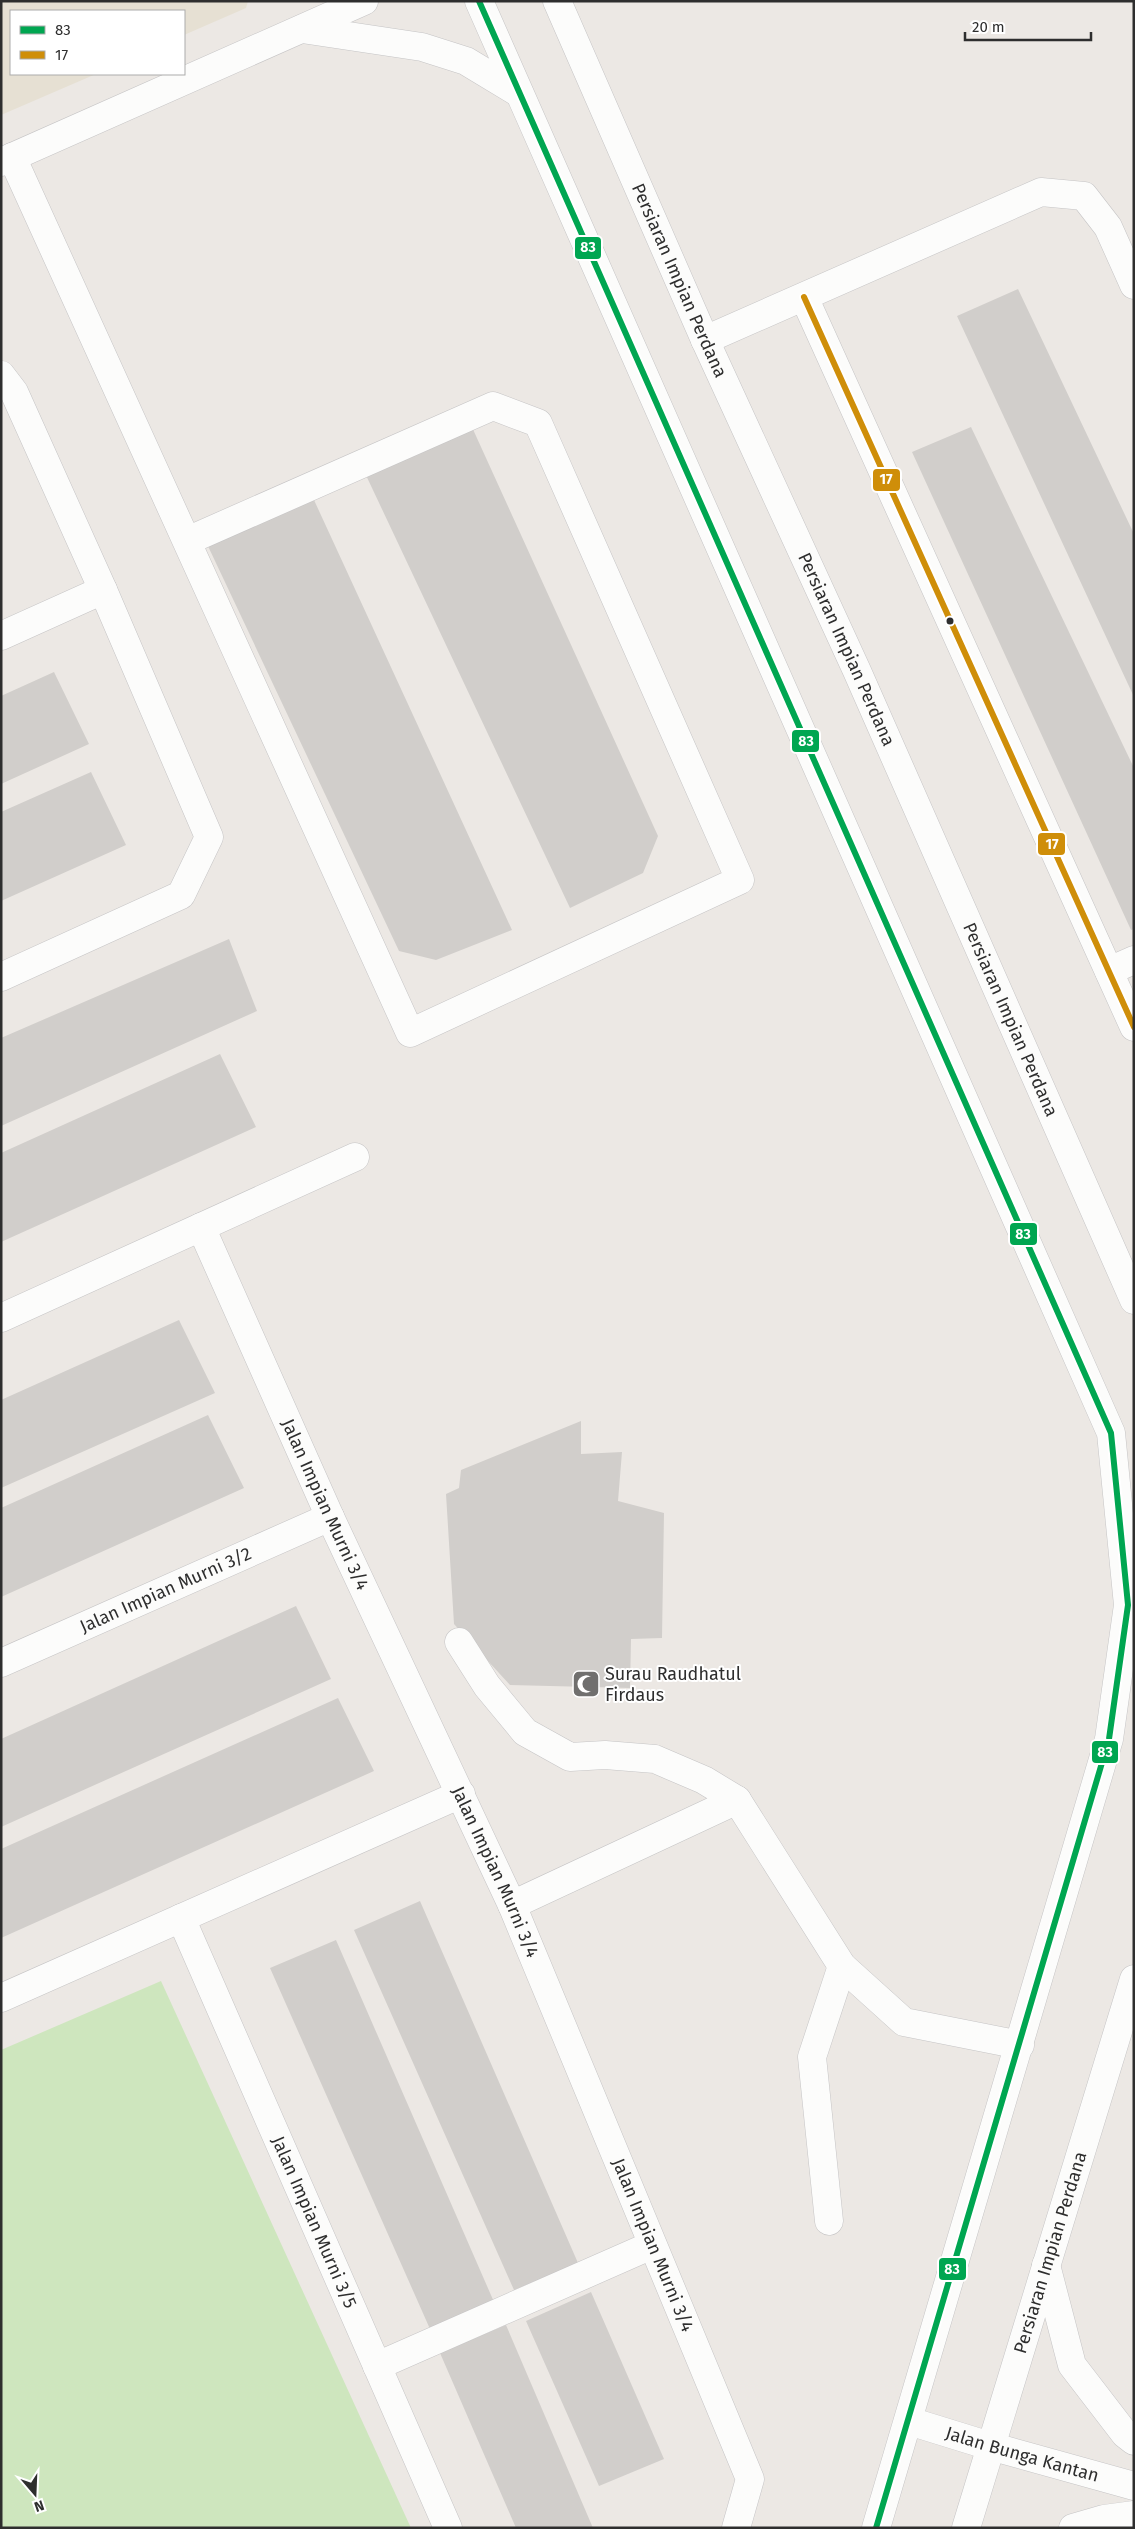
<svg xmlns="http://www.w3.org/2000/svg" width="1135" height="2529" font-family="'Fira Sans',sans-serif">
  <style>
    .education { fill: #e6e0d3 }
    .green { fill: #cee6be }
    .building { fill: #d1cecb }
    .lines { fill: none; stroke-linecap: round; stroke-linejoin: round }
    .minor-casing { stroke: #c5c4c5; stroke-width: 29 }
    .minor { stroke: #fcfcfb; stroke-width: 28 }
    .bus-1-casing { stroke: #fff; stroke-width: 10 }
    .bus-2-casing { stroke: #fff; stroke-width: 10 }
    .bus-1 { stroke: #00a651; stroke-width: 6 }
    .bus-2 { stroke: #cf8e09; stroke-width: 6 }
    .bus-dot { fill: #2e2e2e; stroke: #fff; stroke-width: 2 }
    .labels { text-anchor: middle; dominant-baseline: central; stroke-width: 4; stroke-linejoin: round; paint-order: stroke }
    .street-label { font-size: 18px; fill: #2e2e2e; stroke: #fff }
    .poi-label { font-size: 18px; fill: #2e2e2e; stroke: #fff; text-anchor: start }
    .line-badge { stroke: #fff; stroke-width: 2 }
    .badge-label { font-size: 14px; text-anchor: middle; font-weight: bold; fill: #fff }
  </style>
  <rect width="100%" height="100%" fill="#ece8e4"/>
  <path class="education" d="M 1,1 L 248,1 L 246,8 L 184,35 L 184,11 L 11,11 L 11,74 L 96,74 L 1,115 Z"/>
  <path class="green" d="M 161,1981 L 411,2528 L 1,2528 L 1,2050 Z"/>
  <path class="building" d="M 1018,289 L 1134,534 L 1134,697 L 957,316 Z
    M 471,425 L 658,836 L 643,873 L 570,908 L 364,471 Z
    M 971,427 L 1134,768 L 1134,929 L 1131,930 L 912,452 Z
    M 314,500 L 512,930 L 436,960 L 399,951 L 207,544 Z
    M 54,672 L 89,744 L 1,784 L 1,696 Z
    M 91,772 L 126,845 L 1,901 L 1,812 Z
    M 229,939 L 257,1011 L 1,1126 L 1,1038 Z
    M 220,1054 L 256,1127 L 1,1242 L 1,1153 Z
    M 179,1320 L 215,1393 L 1,1488 L 1,1400 Z
    M 208,1415 L 244,1488 L 1,1597 L 1,1508 Z
    M 581,1421 L 581,1454 L 622,1452 L 618,1501 L 664,1513 L 662,1638 L 631,1639 L 630,1688 L 510,1685 L 454,1624 L 446,1494 L 459,1488 L 461,1470 Z
    M 296,1606 L 331,1679 L 1,1827 L 1,1739 Z
    M 338,1698 L 374,1771 L 1,1938 L 1,1849 Z
    M 420,1901 L 578,2263 L 514,2290 L 354,1930 Z
    M 336,1940 L 494,2302 L 430,2329 L 270,1968 Z
    M 591,2292 L 664,2459 L 599,2486 L 526,2321 Z
    M 506,2325 L 593,2528 L 516,2528 L 440,2353 Z"/>
  <g class="lines">
    <g class="minor-casing">
      <g id="minor">
        <path d="M 479,1 L 1111,1433 L 1128,1605 L 1109,1739 L 876,2528"/>
        <path id="s1" d="M 557,1 L 705,340 L 857,671 L 1134,1300"/>
        <path d="M 302,29 L 422,47 L 466,61 L 519,93"/>
        <path d="M 12,157 L 410,1033 L 740,880 L 538,423 L 493,406 L 187,541"/>
        <path d="M 1,162 L 364,1"/>
        <path d="M 804,297 L 1134,1027"/>
        <path d="M 705,340 L 1041,192 L 1084,196 L 1108,227 L 1134,285"/>
        <path d="M 1,375 L 14,392 L 103,590 L 209,837 L 181,895 L 1,977"/>
        <path d="M 1,636 L 103,590"/>
        <path d="M 1109,971 L 1134,960"/>
        <path id="s2" d="M 201,1227 L 330,1517 L 512,1905 L 750,2479 L 736,2528"/>
        <path d="M 1,1318 L 355,1157"/>
        <path d="M 459,1642 L 487,1686 L 525,1732 L 570,1757 L 605,1755 L 655,1759 L 704,1780 L 737,1800 L 512,1905"/>
        <path id="s3" d="M 1,1663 L 330,1517"/>
        <path d="M 737,1800 L 842,1966 L 904,2022 L 1020,2045"/>
        <path id="s4" d="M 181,1918 L 448,2528"/>
        <path d="M 1,1998 L 461,1794"/>
        <path d="M 829,2221 L 812,2057 L 842,1966"/>
        <path d="M 1046,2265 L 1072,2365 L 1125,2434 L 1134,2441"/>
        <path d="M 377,2366 L 652,2245"/>
        <path id="s5" d="M 909,2421 L 990,2446 L 1134,2486"/>
        <path id="s6" d="M 966,2528 L 1134,1979"/>
        <path d="M 1073,2528 L 1104,2519 L 1134,2515"/>
      </g>
    </g>
    <use href="#minor" class="minor"/>
    <g class="bus-1-casing">
      <path id="bus-1" d="M 479,1 L 1111,1433 L 1128,1605 L 1109,1739 L 876,2528"/>
    </g>
    <g class="bus-2-casing">
      <path id="bus-2" d="M 804,297 L 1134,1027"/>
    </g>
    <use href="#bus-1" class="bus-1"/>
    <use href="#bus-2" class="bus-2"/>
  </g>
  <defs>
    <g id="mosque-square" transform="scale(1.4375)"><rect x="-9" y="-9" width="18" height="18" rx="4" fill="#706f6e" stroke="#fff"/><path d="M3.5-4.9A6 6 0 1 0 3.5 4.9A5 5 0 1 1 3.5-4.9Z" fill="#fff"/></g>
  </defs>
  <g fill-rule="evenodd">
    <use href="#mosque-square" x="586" y="1684"/>
  </g>
  <circle class="bus-dot" cx="950" cy="621" r="4.5"/>
  <g class="labels">
    <g class="street-label">
      <text stroke="none"><textPath href="#s1" startOffset="305">Persiaran Impian Perdana</textPath></text>
      <text stroke="none"><textPath href="#s1" startOffset="710">Persiaran Impian Perdana</textPath></text>
      <text stroke="none"><textPath href="#s1" startOffset="1115">Persiaran Impian Perdana</textPath></text>
      <text stroke="none"><textPath href="#s2" startOffset="304">Jalan Impian Murni 3/4</textPath></text>
      <text stroke="none"><textPath href="#s3" startOffset="180">Jalan Impian Murni 3/2</textPath></text>
      <text stroke="none"><textPath href="#s2" startOffset="709">Jalan Impian Murni 3/4</textPath></text>
      <text stroke="none"><textPath href="#s4" startOffset="332">Jalan Impian Murni 3/5</textPath></text>
      <text stroke="none"><textPath href="#s2" startOffset="1114">Jalan Impian Murni 3/4</textPath></text>
      <text stroke="none"><textPath href="#s6" startOffset="288">Persiaran Impian Perdana</textPath></text>
      <text stroke="none"><textPath href="#s5" startOffset="118">Jalan Bunga Kantan</textPath></text>
    </g>
    <g class="poi-label">
      <text x="605" y="1674">Surau Raudhatul<tspan x="605" dy="21">Firdaus</tspan></text>
    </g>
  </g>
  <g class="line-badge">
    <rect x="574" y="236" width="28" height="24" rx="5" fill="#00a651"/>
    <rect x="872" y="468" width="29" height="24" rx="5" fill="#cf8e09"/>
    <rect x="791" y="729" width="29" height="24" rx="5" fill="#00a651"/>
    <rect x="1037" y="832" width="29" height="24" rx="5" fill="#cf8e09"/>
    <rect x="1009" y="1222" width="29" height="24" rx="5" fill="#00a651"/>
    <rect x="1091" y="1740" width="28" height="24" rx="5" fill="#00a651"/>
    <rect x="938" y="2257" width="29" height="24" rx="5" fill="#00a651"/>
  </g>
  <g class="badge-label">
    <text x="588" y="252">83</text>
    <text x="886" y="484">17</text>
    <text x="806" y="746">83</text>
    <text x="1052" y="849">17</text>
    <text x="1023" y="1239">83</text>
    <text x="1105" y="1757">83</text>
    <text x="952" y="2274">83</text>
  </g>
  <rect width="1135" height="2529" fill="none" stroke="#2e2e2e" stroke-width="5"/>
  <rect x="10" y="10" width="175" height="65" fill="#ffffff" stroke="#ababab"/>
  <rect x="20" y="26" width="25" height="8" fill="#00a651" stroke="#ababab"/>
  <text x="55" y="35" font-size="15" fill="#2e2e2e">83</text>
  <rect x="20" y="51" width="25" height="8" fill="#cf8e09" stroke="#ababab"/>
  <text x="55" y="60" font-size="15" fill="#2e2e2e">17</text>
  <g transform="translate(35 2494) rotate(161)" stroke="#ffffff" stroke-width="4" paint-order="stroke">
  <path d="M0-4L9 19L0 12L-9 19Z" fill="#2e2e2e"/>
  <text y="-8" font-size="14" font-weight="bold" text-anchor="middle" fill="#2e2e2e">N</text>
  </g>
  <path d="M965 32v8h126v-8" fill="none" stroke="#2e2e2e" stroke-width="2.5"/>
  <text x="972" y="32" font-size="15" fill="#2e2e2e" stroke="#ffffff" stroke-width="4" paint-order="stroke">20 m</text>
</svg>
